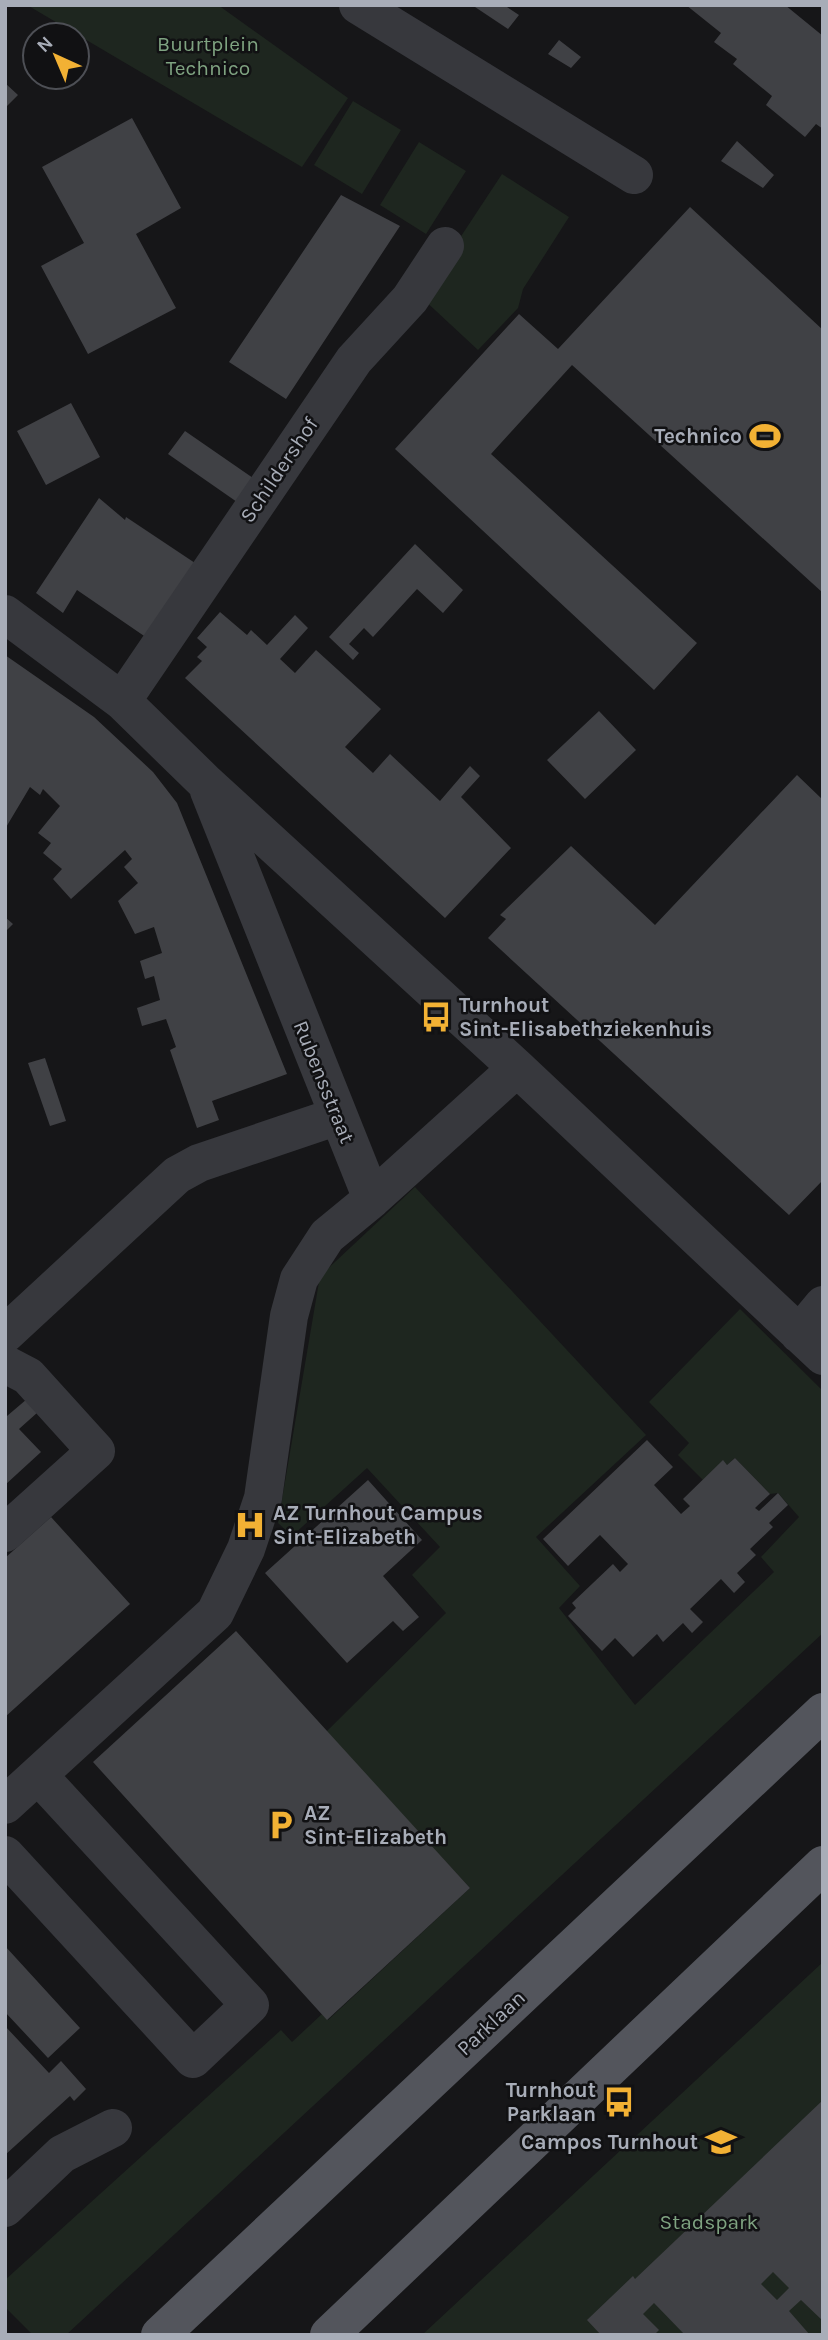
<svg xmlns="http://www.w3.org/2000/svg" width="828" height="2340" font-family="Karla,sans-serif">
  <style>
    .green { fill: #1e261f }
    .building { fill: #404145; fill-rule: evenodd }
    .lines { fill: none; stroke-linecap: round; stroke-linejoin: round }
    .minor { stroke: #37383d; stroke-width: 38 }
    .major { stroke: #53555c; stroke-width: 38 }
    .labels { text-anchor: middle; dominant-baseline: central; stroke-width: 5; stroke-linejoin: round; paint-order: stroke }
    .park-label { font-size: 21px; fill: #7fa381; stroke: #111113 }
    .poi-label { font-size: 21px; font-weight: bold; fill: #a8adb8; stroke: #111113; text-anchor: end }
    .street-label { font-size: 21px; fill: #a8adb8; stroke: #111113 }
  </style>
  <rect width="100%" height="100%" fill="#161618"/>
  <path class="green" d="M 27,5 L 218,5 L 348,98 L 302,167 Z
    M 353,101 L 401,130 L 362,194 L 314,165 Z
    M 419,142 L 466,171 L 426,234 L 380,205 Z
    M 502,174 L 569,217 L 523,289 L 518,308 L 478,350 L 421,297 Z
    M 415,1187 L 646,1435 L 536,1537 L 580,1586 L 559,1608 L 635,1705 L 774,1572 L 761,1557 L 799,1517 L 778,1493 L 770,1494 L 735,1458 L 727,1465 L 723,1461 L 703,1480 L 678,1455 L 689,1443 L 649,1402 L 740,1309 L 823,1391 L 823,1633 L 66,2335 L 33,2335 L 5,2307 L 5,2280 L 281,2030 L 292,2042 L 322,2014 L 328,2020 L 470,1888 L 326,1732 L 446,1613 L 412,1575 L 440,1547 L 367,1468 L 292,1536 L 278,1523 L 320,1276 Z
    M 823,1962 L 823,2335 L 422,2335 Z"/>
  <path class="building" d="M 472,5 L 504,5 L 519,15 L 508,29 Z
    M 686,5 L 785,5 L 823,36 L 823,129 L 816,124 L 805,137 L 766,105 L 772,96 L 733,64 L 737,59 L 714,42 L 721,33 Z
    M 559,40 L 581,57 L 571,68 L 548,54 Z
    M 5,83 L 18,95 L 5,108 Z
    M 132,118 L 181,208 L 136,234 L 176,308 L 88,354 L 41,266 L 84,243 L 42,167 Z
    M 737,141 L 774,175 L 763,188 L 721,161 Z
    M 341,195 L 400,226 L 286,399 L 229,362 Z
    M 690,207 L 823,330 L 823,593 L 572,365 L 491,454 L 697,643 L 654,690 L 395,449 L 519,314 L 558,349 Z
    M 71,403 L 100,457 L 46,485 L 17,431 Z
    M 185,431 L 253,478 L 237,502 L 168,454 Z
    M 99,498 L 125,520 L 126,517 L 198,565 L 150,640 L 77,590 L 63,613 L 36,593 Z
    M 415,544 L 463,590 L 443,613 L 417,589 L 373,637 L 364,628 L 349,644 L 359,653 L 353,660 L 329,637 Z
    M 220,612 L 247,635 L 251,630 L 267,645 L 295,615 L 308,628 L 280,659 L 295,673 L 316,650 L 381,709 L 345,747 L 373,773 L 390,754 L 440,801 L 470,766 L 480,776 L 461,797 L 511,848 L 445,918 L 185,678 L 202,661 L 197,657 L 207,647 L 197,638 Z
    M 5,655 L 94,717 L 153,772 L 177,803 L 287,1074 L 212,1101 L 219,1120 L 197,1128 L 170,1050 L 176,1047 L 166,1019 L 142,1026 L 137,1008 L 160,1000 L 154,976 L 145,979 L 140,961 L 162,953 L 154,927 L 135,934 L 118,901 L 138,883 L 124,867 L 132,859 L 125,850 L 71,899 L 53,879 L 62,869 L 43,853 L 51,843 L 38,833 L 60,806 L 43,789 L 40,795 L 30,787 L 5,829 Z
    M 599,711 L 636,750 L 585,799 L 547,760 Z
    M 797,775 L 823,800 L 823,1180 L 789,1215 L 488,938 L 506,919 L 500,915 L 571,846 L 655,925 Z
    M 5,917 L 13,924 L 5,932 Z
    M 45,1058 L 66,1121 L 50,1126 L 28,1063 Z
    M 27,1399 L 38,1412 L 19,1429 L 41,1452 L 5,1485 L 5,1413 L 7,1416 Z
    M 647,1440 L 673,1467 L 654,1485 L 681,1514 L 690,1506 L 683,1499 L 723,1460 L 727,1465 L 735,1458 L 770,1494 L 755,1508 L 759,1511 L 778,1493 L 788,1505 L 769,1523 L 773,1527 L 750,1549 L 756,1555 L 737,1573 L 745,1582 L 734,1593 L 721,1579 L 690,1609 L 703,1622 L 692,1633 L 683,1623 L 663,1642 L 657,1634 L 633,1657 L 615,1638 L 602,1651 L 568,1616 L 576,1608 L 572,1603 L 613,1564 L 620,1572 L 628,1564 L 600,1535 L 568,1566 L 543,1539 Z
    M 368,1480 L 422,1540 L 383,1576 L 419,1617 L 403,1631 L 393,1621 L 347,1663 L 265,1573 Z
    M 51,1517 L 130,1604 L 5,1717 L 5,1558 Z
    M 236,1631 L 470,1888 L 327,2020 L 93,1762 Z
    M 5,1946 L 80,2028 L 48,2058 L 5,2012 Z
    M 5,2026 L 49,2073 L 61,2061 L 86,2089 L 74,2101 L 70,2096 L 5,2155 Z
    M 823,2100 L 823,2321 L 801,2300 L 789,2311 L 810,2335 L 685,2335 L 654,2303 L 643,2314 L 659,2330 L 654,2335 L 601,2335 L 587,2320 L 633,2276 L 635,2279 ZM 773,2272 L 789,2288 L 777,2300 L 761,2284 Z"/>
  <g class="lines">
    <path class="minor" d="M 358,5 L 634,175
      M 5,614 L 122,701 L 206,783 L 517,1068 L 823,1356
      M 122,701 L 354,360 L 410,299 L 445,246
      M 209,791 L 372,1199 L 517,1068
      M 5,1334 L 177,1175 L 199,1163 L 338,1116
      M 799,1334 L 823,1305
      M 5,1364 L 28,1376 L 96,1451 L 5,1533
      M 5,1805 L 215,1613 L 246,1549 L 263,1498 L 289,1316 L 299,1279 L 327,1236 L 372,1199
      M 5,1855 L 193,2059 L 250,2005 L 38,1775
      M 5,2208 L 62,2154 L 113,2128"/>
    <path class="major" d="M 160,2335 L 823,1712
      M 329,2335 L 823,1865"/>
  </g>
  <defs>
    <g id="stadium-bare" transform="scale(2.415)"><path d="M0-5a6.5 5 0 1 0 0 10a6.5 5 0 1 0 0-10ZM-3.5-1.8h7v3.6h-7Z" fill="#f2b134" stroke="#111113" stroke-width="2.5" paint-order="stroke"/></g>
    <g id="bus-bare" transform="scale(2.415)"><path d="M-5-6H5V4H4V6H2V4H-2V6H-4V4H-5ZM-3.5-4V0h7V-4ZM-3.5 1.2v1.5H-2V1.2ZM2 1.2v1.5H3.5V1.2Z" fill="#f2b134" stroke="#111113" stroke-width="2.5" paint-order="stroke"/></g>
    <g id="hospital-bare" transform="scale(2.415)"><path d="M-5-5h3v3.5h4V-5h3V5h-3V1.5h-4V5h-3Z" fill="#f2b134" stroke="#111113" stroke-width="2.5" paint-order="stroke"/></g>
    <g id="parking-bare" transform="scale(2.415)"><path d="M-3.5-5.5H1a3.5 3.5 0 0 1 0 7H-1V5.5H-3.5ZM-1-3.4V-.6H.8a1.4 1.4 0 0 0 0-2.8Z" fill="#f2b134" stroke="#111113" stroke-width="2.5" paint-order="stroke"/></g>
    <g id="school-bare" transform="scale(2.415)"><path d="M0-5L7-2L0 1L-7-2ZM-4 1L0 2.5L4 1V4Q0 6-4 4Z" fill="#f2b134" stroke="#111113" stroke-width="2.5" paint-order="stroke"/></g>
  </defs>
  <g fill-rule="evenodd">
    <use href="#stadium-bare" x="765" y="436"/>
    <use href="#bus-bare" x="436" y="1017"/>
    <use href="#hospital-bare" x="250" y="1525"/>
    <use href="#parking-bare" x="281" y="1825"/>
    <use href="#bus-bare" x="619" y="2102"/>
    <use href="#school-bare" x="721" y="2142"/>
  </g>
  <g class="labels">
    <g class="park-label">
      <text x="208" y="44">Buurtplein<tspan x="208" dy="24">Technico</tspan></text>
      <text x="709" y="2222">Stadspark</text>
    </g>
    <g class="poi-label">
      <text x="742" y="436">Technico</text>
      <text x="459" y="1005" text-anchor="start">Turnhout<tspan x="459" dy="24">Sint-Elisabethziekenhuis</tspan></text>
      <text x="273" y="1513" text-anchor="start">AZ Turnhout Campus<tspan x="273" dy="24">Sint-Elizabeth</tspan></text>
      <text x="304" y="1813" text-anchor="start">AZ<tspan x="304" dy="24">Sint-Elizabeth</tspan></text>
      <text x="596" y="2090">Turnhout<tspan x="596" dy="24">Parklaan</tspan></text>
      <text x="698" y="2142">Campos Turnhout</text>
    </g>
    <g class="street-label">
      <text transform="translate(279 470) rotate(-56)">Schildershof</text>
      <text transform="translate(324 1082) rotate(68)">Rubensstraat</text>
      <text transform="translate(491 2023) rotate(-43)">Parklaan</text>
    </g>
  </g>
  <rect width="828" height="2340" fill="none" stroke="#a8adb8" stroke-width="14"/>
  <g transform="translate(56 56) rotate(316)"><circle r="33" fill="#111113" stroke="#4d4f55" stroke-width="2"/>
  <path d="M0-5L12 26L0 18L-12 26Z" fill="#f2b134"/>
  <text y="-10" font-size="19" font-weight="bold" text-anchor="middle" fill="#a8adb8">N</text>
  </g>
</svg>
